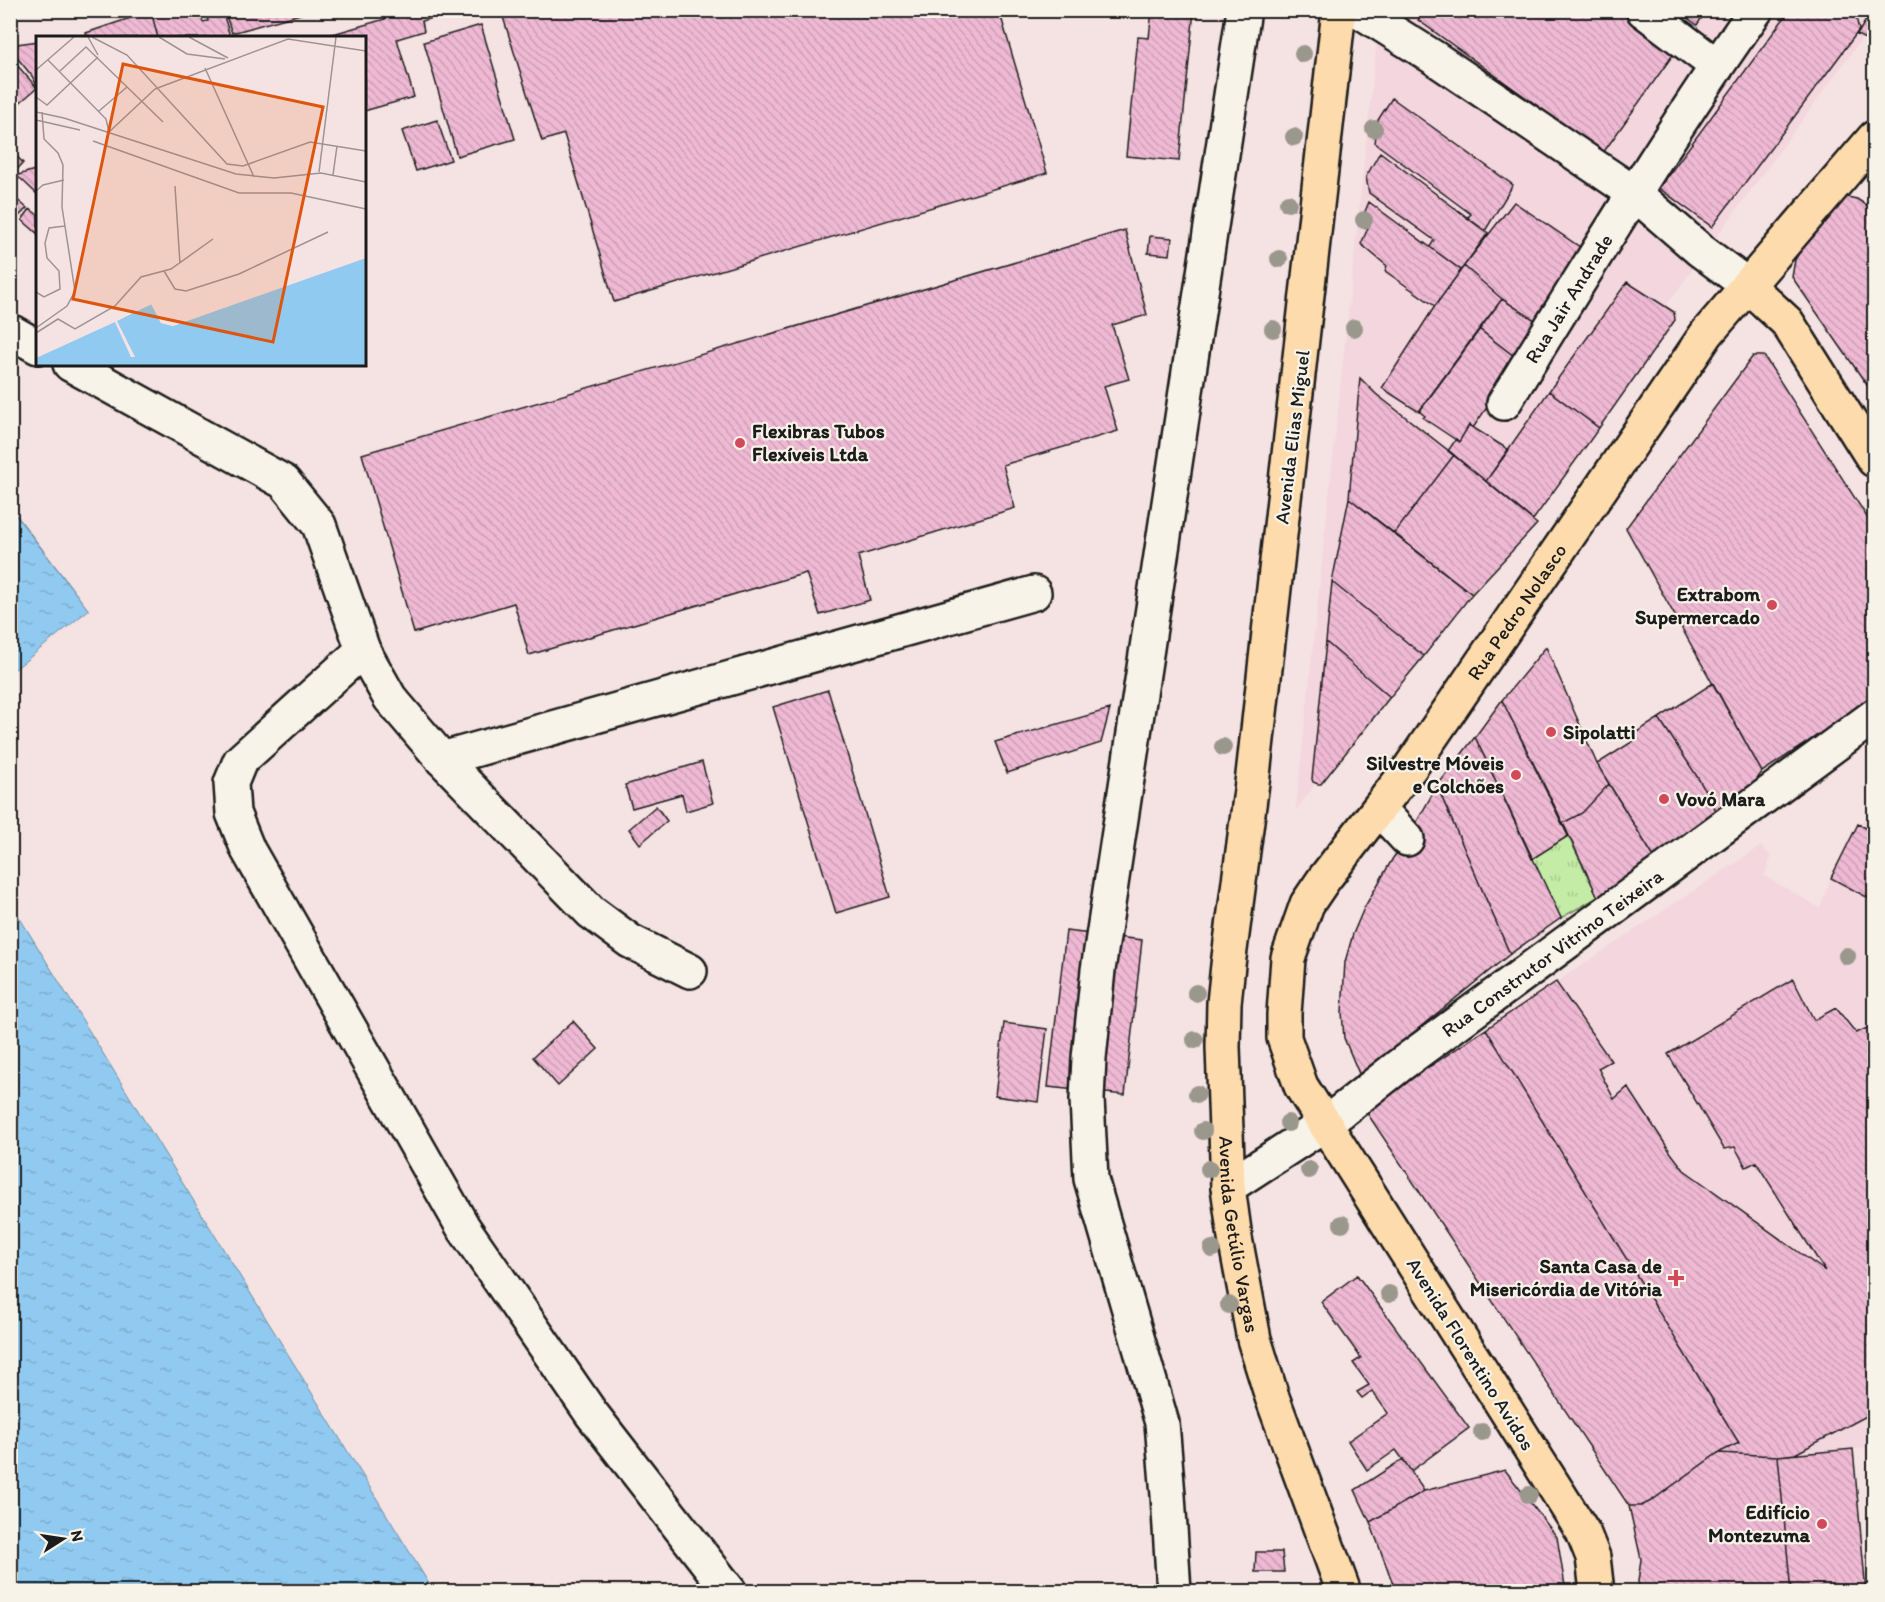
<svg xmlns="http://www.w3.org/2000/svg" width="1885" height="1602" font-family="Itim,sans-serif">
  <style>
    .built { fill: #f3d6de }
    .grass { fill: url(#grass-tufts); stroke: #708462; stroke-width: 1.5 }
    .water { fill: url(#water-ripples); stroke: #62849b; stroke-width: 1.5 }
    .pier { fill: #f5e2e2 }
    .building { fill: url(#building-back-hatch); stroke: #1c1c1c; stroke-width: 1.5 }
    .lines { fill: none; stroke-linecap: round; stroke-linejoin: round }
    .minor-casing { stroke: #1c1c1c; stroke-width: 38 }
    .major-casing { stroke: #1c1c1c; stroke-width: 38 }
    .minor { stroke: #f7f3e8; stroke-width: 33 }
    .major { stroke: #fedbac; stroke-width: 33 }
    .tree { fill: #9a978c }
    .poi-dot { fill: #d1495b; stroke: #f7f3e8; stroke-width: 2 }
    .labels { text-anchor: middle; dominant-baseline: central; stroke-width: 4.5; stroke-linejoin: round; paint-order: stroke }
    .street-label { font-size: 20px; fill: #1c1c1c; stroke: #f7f3e8 }
    .poi-label { font-size: 20px; font-weight: bold; fill: #1c1c1c; stroke: #f7f3e8; text-anchor: end }
    .inset-road { fill: none; stroke: #9e9393; stroke-width: 1.5 }
    .view { fill: #de560d; fill-opacity: 0.15; stroke: #de560d; stroke-width: 3 }
    .inset-edge { fill: none; stroke: #1c1c1c; stroke-width: 3 }
  </style>
  <defs>
    <pattern id="grass-tufts" width="24" height="20" patternUnits="userSpaceOnUse" patternTransform="scale(1.5)"><rect width="24" height="20" fill="#c5eca7"/><path d="M3 7l-1-3M5 7V3M7 7l1-3M15 17l-1-3M17 17v-4M19 17l1-3" fill="none" stroke="#a9ca8f"/></pattern>
    <pattern id="water-ripples" width="26" height="14" patternUnits="userSpaceOnUse" patternTransform="scale(1.5)"><rect width="26" height="14" fill="#91caf0"/><path d="M2 4q2-2 4 0t4 0M15 11q2-2 4 0t4 0" fill="none" stroke="#7cadcd"/></pattern>
    <pattern id="building-back-hatch" width="6" height="6" patternUnits="userSpaceOnUse" patternTransform="scale(1.5)"><rect width="6" height="6" fill="#efb9d3"/><path d="M-1 5l2 2M0 0l6 6M5-1l2 2" fill="none" stroke="#cc9eb5"/></pattern>
  </defs>
  <rect width="100%" height="100%" fill="#f5e2e2"/>
  <filter id="ink" filterUnits="userSpaceOnUse"><feTurbulence type="fractalNoise" baseFrequency=".0167" numOctaves="2"/><feDisplacementMap in="SourceGraphic" scale="12" xChannelSelector="R" yChannelSelector="G"/><feConvolveMatrix kernelMatrix="1 2 1 2 8 2 1 2 1" color-interpolation-filters="sRGB"/></filter>
  <g filter="url(#ink)">
    <path class="built" d="M 1380,11 L 1874,11 L 1874,22 L 1296,810 Z
      M 1874,813 L 1874,1447 L 1778,1456 L 1641,1506 L 1629,1506 L 1365,1110 L 1761,846 L 1771,857 L 1764,876 L 1820,908 L 1831,878 L 1858,824 Z"/>
    <path class="grass" d="M 1568,836 L 1598,897 L 1561,918 L 1532,859 Z"/>
    <path class="water" d="M 10,507 L 89,610 L 11,673 L 10,673 Z
      M 11,903 L 434,1591 L 11,1591 Z"/>
    <path class="pier" d="M 10,504 L 92,610 L 10,676 L 11,673 L 89,610 L 11,507 Z
      M 10,900 L 13,901 L 437,1592 L 434,1591 L 11,903 Z"/>
    <path class="building" d="M 199,10 L 203,22 L 208,21 L 205,10 L 222,10 L 230,36 L 225,38 L 158,38 L 151,11 Z
      M 224,10 L 315,10 L 232,33 Z
      M 383,10 L 460,10 L 422,21 L 424,31 L 397,39 L 414,97 L 364,111 L 364,38 L 319,38 L 385,19 Z
      M 524,10 L 999,10 L 1047,173 L 614,302 L 564,134 L 542,141 L 503,17 Z
      M 1152,10 L 1194,10 L 1179,161 L 1126,156 L 1138,37 L 1149,38 Z
      M 1424,10 L 1618,10 L 1675,52 L 1603,153 L 1418,20 Z
      M 1677,10 L 1707,10 L 1697,25 Z
      M 1790,10 L 1852,10 L 1855,13 L 1859,30 L 1712,227 L 1659,188 Z
      M 151,11 L 158,38 L 88,38 L 86,33 Z
      M 1869,15 L 1874,19 L 1874,30 L 1869,41 L 1857,35 Z
      M 481,25 L 515,139 L 457,156 L 424,42 Z
      M 38,41 L 38,88 L 32,76 L 10,49 L 10,45 Z
      M 10,57 L 37,88 L 10,111 Z
      M 1392,98 L 1513,185 L 1485,231 L 1467,218 L 1471,214 L 1375,143 L 1378,120 Z
      M 437,120 L 451,160 L 416,171 L 402,131 Z
      M 13,152 L 23,163 L 10,177 L 10,154 Z
      M 1380,152 L 1488,233 L 1461,270 L 1430,247 L 1434,240 L 1369,193 L 1366,177 Z
      M 38,169 L 38,195 L 21,179 L 15,176 Z
      M 1847,197 L 1857,199 L 1874,210 L 1874,395 L 1792,277 L 1795,260 L 1804,244 L 1840,198 Z
      M 15,198 L 27,208 L 18,217 L 10,212 L 10,203 Z
      M 1369,202 L 1461,270 L 1435,306 L 1385,271 L 1387,266 L 1361,244 L 1368,228 L 1361,221 Z
      M 1514,202 L 1593,256 L 1544,326 L 1502,299 L 1464,266 Z
      M 30,209 L 38,215 L 38,234 L 22,220 Z
      M 1125,230 L 1147,315 L 1112,325 L 1129,379 L 1104,386 L 1118,431 L 1003,465 L 1015,508 L 858,556 L 870,600 L 820,615 L 806,573 L 529,655 L 514,603 L 414,633 L 362,454 Z
      M 1150,236 L 1172,238 L 1170,255 L 1148,253 Z
      M 1464,266 L 1502,299 L 1419,412 L 1382,388 L 1435,306 Z
      M 1627,282 L 1674,312 L 1675,320 L 1599,428 L 1549,391 Z
      M 1502,299 L 1544,326 L 1519,360 L 1479,329 Z
      M 1479,329 L 1519,360 L 1473,428 L 1469,425 L 1459,442 L 1423,418 L 1425,416 L 1419,411 Z
      M 1753,356 L 1764,356 L 1874,528 L 1874,695 L 1853,712 L 1762,772 L 1626,528 Z
      M 1360,378 L 1376,394 L 1454,455 L 1394,534 L 1349,498 Z
      M 1549,391 L 1599,428 L 1533,520 L 1486,481 Z
      M 1469,425 L 1509,450 L 1486,481 L 1448,451 L 1456,439 L 1459,442 Z
      M 1454,455 L 1537,524 L 1472,594 L 1394,534 Z
      M 1349,498 L 1472,594 L 1424,656 L 1332,582 Z
      M 1332,582 L 1424,656 L 1390,697 L 1326,642 Z
      M 1326,642 L 1390,697 L 1321,784 L 1318,784 L 1313,782 L 1312,779 Z
      M 1546,647 L 1597,764 L 1609,784 L 1582,813 L 1563,823 L 1502,700 Z
      M 1713,683 L 1762,772 L 1751,788 L 1718,814 L 1698,778 L 1659,718 Z
      M 828,690 L 890,897 L 836,913 L 773,707 Z
      M 1502,700 L 1568,836 L 1532,859 L 1475,737 Z
      M 1110,709 L 1101,743 L 1007,773 L 995,742 Z
      M 1659,718 L 1698,778 L 1718,814 L 1655,859 L 1597,764 L 1635,740 L 1632,735 Z
      M 1475,737 L 1561,918 L 1510,954 L 1437,786 Z
      M 702,762 L 713,803 L 686,811 L 682,794 L 632,808 L 625,785 Z
      M 1609,784 L 1655,859 L 1598,897 L 1563,823 L 1582,813 Z
      M 1437,786 L 1510,954 L 1360,1076 L 1344,1038 L 1342,1012 L 1345,962 L 1353,934 L 1364,908 L 1393,858 L 1407,839 Z
      M 656,806 L 667,821 L 640,844 L 629,829 Z
      M 1858,824 L 1874,832 L 1874,901 L 1831,878 Z
      M 1066,931 L 1142,940 L 1125,1095 L 1048,1087 Z
      M 1793,979 L 1814,1020 L 1836,1008 L 1856,1033 L 1872,1026 L 1874,1029 L 1874,1412 L 1795,1454 L 1778,1456 L 1718,1453 L 1739,1443 L 1486,1029 L 1556,982 L 1611,1061 L 1598,1068 L 1614,1099 L 1628,1087 L 1671,1153 L 1684,1170 L 1825,1271 L 1756,1162 L 1746,1167 L 1735,1147 L 1724,1149 L 1668,1054 Z
      M 573,1021 L 598,1049 L 558,1086 L 533,1057 Z
      M 1004,1023 L 1047,1029 L 1038,1102 L 995,1096 Z
      M 1486,1029 L 1739,1443 L 1718,1453 L 1651,1501 L 1641,1506 L 1629,1506 L 1365,1110 Z
      M 1357,1275 L 1469,1428 L 1411,1471 L 1396,1450 L 1367,1470 L 1348,1441 L 1388,1413 L 1372,1391 L 1362,1398 L 1357,1392 L 1369,1385 L 1353,1363 L 1361,1358 L 1321,1302 Z
      M 1853,1449 L 1866,1592 L 1791,1592 L 1778,1456 Z
      M 1718,1453 L 1778,1456 L 1791,1592 L 1641,1592 L 1638,1582 L 1641,1559 L 1629,1506 L 1641,1506 L 1651,1501 Z
      M 1403,1459 L 1424,1491 L 1370,1522 L 1355,1490 Z
      M 1505,1470 L 1557,1537 L 1566,1592 L 1396,1592 L 1370,1522 L 1424,1491 Z
      M 1256,1552 L 1282,1552 L 1284,1572 L 1255,1572 Z"/>
    <g class="lines">
      <g class="minor-casing">
        <g id="minor">
          <path d="M 1358,10 L 1433,57 L 1634,193 L 1700,250 L 1747,285"/>
          <path d="M 1643,10 L 1717,66"/>
          <path d="M 10,331 L 38,347"/>
          <path d="M 70,364 L 284,482 L 319,525 L 363,650 L 390,698 L 442,759 L 591,912 L 630,941 L 690,971"/>
          <path id="s1" d="M 1504,403 C 1586,271 1666,137 1756,10"/>
          <path d="M 363,650 L 240,761 L 231,783 L 233,813 L 248,850 L 463,1227 L 591,1413 L 730,1592"/>
          <path d="M 442,759 L 1034,593"/>
          <path d="M 1379,809 L 1407,839"/>
          <path id="s2" d="M 1228,1187 L 1325,1124 L 1400,1065 L 1874,716"/>
          <path d="M 1174,1592 L 1168,1495 L 1162,1423 L 1091,1179 L 1087,1099 L 1089,1058 L 1098,970 L 1244,10"/>
        </g>
      </g>
      <g class="major-casing">
        <g id="major">
          <path id="s3" d="M 1339,10 L 1253,775 L 1228,965 L 1224,1003 L 1223,1047 L 1228,1187 L 1235,1238 L 1254,1339 L 1272,1397 L 1344,1592"/>
          <path d="M 1747,285 L 1787,322 L 1874,460"/>
          <path id="s4" d="M 1597,1592 L 1593,1557 L 1583,1532 L 1301,1086 L 1284,1038 L 1284,1014 L 1288,958 L 1307,904 L 1324,879 L 1410,768 L 1707,333 L 1874,138"/>
        </g>
      </g>
      <use href="#minor" class="minor"/>
      <use href="#major" class="major"/>
    </g>
    <g class="tree">
      <circle cx="1303" cy="54" r="9"/>
      <circle cx="1374" cy="129" r="9"/>
      <circle cx="1294" cy="137" r="9"/>
      <circle cx="1288" cy="203" r="9"/>
      <circle cx="1364" cy="220" r="9"/>
      <circle cx="1279" cy="259" r="9"/>
      <circle cx="1354" cy="328" r="9"/>
      <circle cx="1273" cy="329" r="9"/>
      <circle cx="1223" cy="747" r="9"/>
      <circle cx="1847" cy="956" r="9"/>
      <circle cx="1196" cy="993" r="9"/>
      <circle cx="1195" cy="1040" r="9"/>
      <circle cx="1197" cy="1094" r="9"/>
      <circle cx="1288" cy="1123" r="9"/>
      <circle cx="1203" cy="1131" r="9"/>
      <circle cx="1209" cy="1169" r="9"/>
      <circle cx="1309" cy="1170" r="9"/>
      <circle cx="1342" cy="1224" r="9"/>
      <circle cx="1212" cy="1249" r="9"/>
      <circle cx="1389" cy="1294" r="9"/>
      <circle cx="1229" cy="1305" r="9"/>
      <circle cx="1482" cy="1432" r="9"/>
      <circle cx="1529" cy="1495" r="9"/>
    </g>
  </g>
  <g class="poi-dot">
    <circle cx="740" cy="443" r="6"/>
    <circle cx="1772" cy="605" r="6"/>
    <circle cx="1551" cy="732" r="6"/>
    <circle cx="1516" cy="775" r="6"/>
    <circle cx="1664" cy="799" r="6"/>
    <path d="M1673 1269h6v6h6v6h-6v6h-6v-6h-6v-6h6z"/>
    <circle cx="1822" cy="1524" r="6"/>
  </g>
  <g class="labels">
    <g class="street-label">
      <text stroke="none"><textPath href="#s1" startOffset="123">Rua Jair Andrade</textPath></text>
      <text transform="translate(1292 437) rotate(-83)">Avenida Elias Miguel</text>
      <text stroke="none"><textPath href="#s4" startOffset="1138">Rua Pedro Nolasco</textPath></text>
      <text stroke="none"><textPath href="#s2" startOffset="400">Rua Construtor Vitrino Teixeira</textPath></text>
      <text stroke="none"><textPath href="#s3" startOffset="1232">Avenida Getúlio Vargas</textPath></text>
      <text transform="translate(1471 1354) rotate(58)">Avenida Florentino Avidos</text>
    </g>
    <g class="poi-label">
      <text x="752" y="431" text-anchor="start">Flexibras Tubos<tspan x="752" dy="23">Flexíveis Ltda</tspan></text>
      <text x="1760" y="594">Extrabom<tspan x="1760" dy="23">Supermercado</tspan></text>
      <text x="1563" y="732" text-anchor="start">Sipolatti</text>
      <text x="1504" y="763">Silvestre Móveis<tspan x="1504" dy="23">e Colchões</tspan></text>
      <text x="1676" y="799" text-anchor="start">Vovó Mara</text>
      <text x="1662" y="1266">Santa Casa de<tspan x="1662" dy="23">Misericórdia de Vitória</tspan></text>
      <text x="1810" y="1512">Edifício<tspan x="1810" dy="23">Montezuma</tspan></text>
    </g>
  </g>
  <g transform="translate(36 36)">
    <rect width="330" height="330" fill="#f5e2e2"/>
    <path d="M 330,222 L 330,329 L 0,329 L 0,322 L 116,268 L 125,287 L 137,290 Z" fill="#91caf0"/>
    <path d="M 330,219 L 137,290 L 125,287 L 115,268 L 81,285 L 99,321 L 95,321 L 79,286 L 0,322 L 115,265 L 127,284 L 137,287 Z" fill="#f5e2e2"/>
    <path class="inset-road" d="M 52,1 L 62,19M 56,1 L 91,19 L 191,128 L 207,130 L 274,106 L 330,115M 123,1 L 151,18 L 189,23M 153,1 L 192,22M 12,24 L 70,83 L 73,96M 169,32 L 218,141M 0,34 L 38,1M 24,35 L 50,11 L 127,86M 119,53 L 252,3 L 330,15M 0,61 L 11,69 L 62,21M 63,75 L 91,51M 0,76 L 28,82 L 200,138 L 238,142 L 285,137 L 330,146M 0,84 L 44,94M 73,96 L 119,53M 57,105 L 203,157 L 255,157 L 330,173M 283,136 L 300,1M 297,139 L 301,110M 139,150 L 144,228M 0,155 L 7,149 L 28,144M 128,235 L 139,253 L 150,255 L 203,238 L 292,196M 0,256 L 8,261 L 24,253 L 23,235 L 11,222 L 9,207 L 13,192 L 29,190M 0,292 L 31,270 L 39,255 L 26,171 L 27,129 L 22,117 L 8,103 L 6,76M 0,297 L 22,283 L 39,293 L 79,270 L 105,241 L 135,233 L 177,203"/>
    <path class="view" d="M 87,28 L 287,71 L 237,306 L 37,263 Z"/>
    <rect width="330" height="330" class="inset-edge"/>
  </g>
  <rect width="1885" height="1602" fill="none" stroke="#f7f3e8" stroke-width="36"/>
  <rect x="18" y="18" width="1849" height="1566" fill="none" stroke="#1c1c1c" stroke-width="2" filter="url(#ink)"/>
  <g transform="translate(63 1539) rotate(78)" stroke="#f7f3e8" stroke-width="4.5" paint-order="stroke">
  <path d="M0-4.5L10 22L0 15L-10 22Z" fill="#1c1c1c"/>
  <text y="-9" font-size="16" font-weight="bold" text-anchor="middle" fill="#1c1c1c">N</text>
  </g>
</svg>
